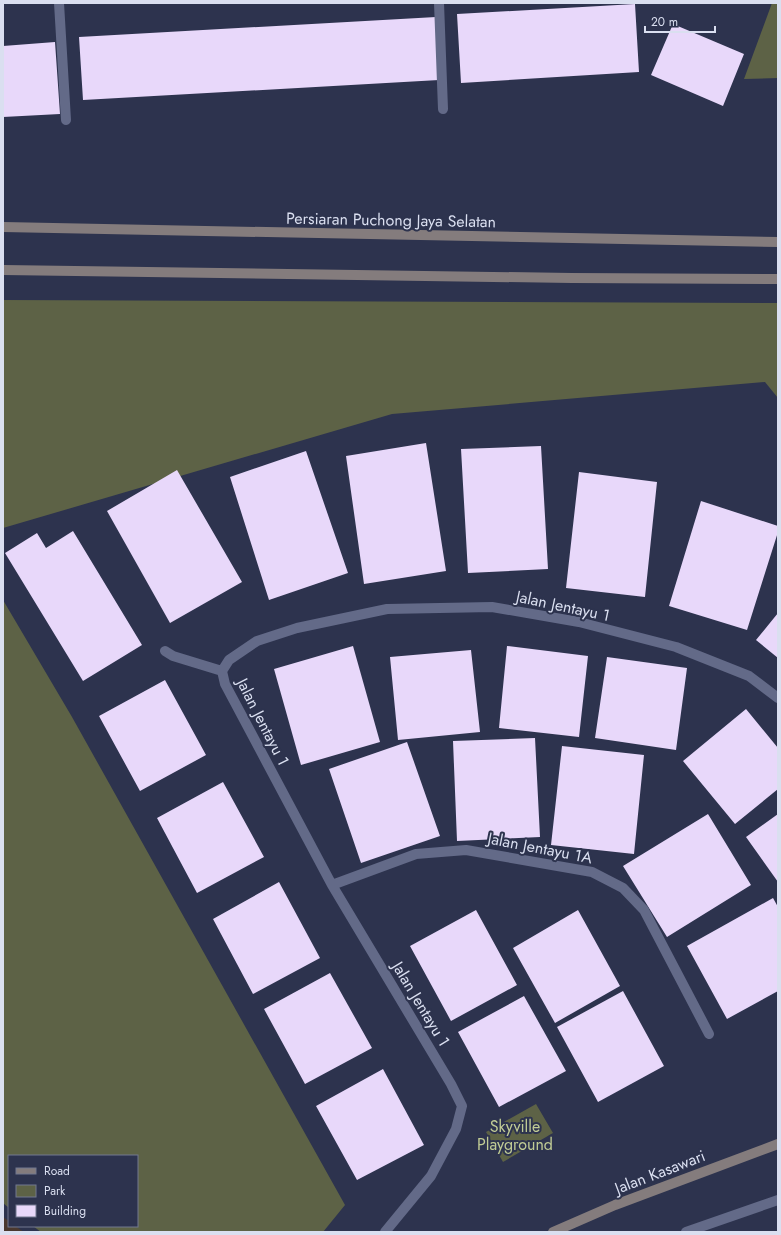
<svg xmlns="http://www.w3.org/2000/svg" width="781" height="1235" font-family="Jost,sans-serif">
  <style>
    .education { fill: #4a382f }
    .green { fill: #5d6246 }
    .building { fill: #e8d8fa }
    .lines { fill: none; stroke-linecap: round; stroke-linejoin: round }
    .lane { stroke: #636a88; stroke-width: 10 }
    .street { stroke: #636a88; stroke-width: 10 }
    .secondary { stroke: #847c7d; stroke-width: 10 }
    .labels { text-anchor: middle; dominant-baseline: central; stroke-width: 4; stroke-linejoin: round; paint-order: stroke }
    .street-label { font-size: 16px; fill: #dadff0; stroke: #2d334e }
    .park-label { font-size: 16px; fill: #c1cc95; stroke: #2d334e }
  </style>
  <rect width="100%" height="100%" fill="#2d334e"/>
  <path class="education" d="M 3,1217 L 9,1221 L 9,1226 L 15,1226 L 24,1232 L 3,1232 Z"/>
  <path class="green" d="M 772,3 L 778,3 L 778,78 L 744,79 Z
    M 3,300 L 778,303 L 778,398 L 765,382 L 392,414 L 3,528 Z
    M 3,600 L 72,717 L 345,1205 L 323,1232 L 41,1232 L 33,1226 L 137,1226 L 137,1156 L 9,1156 L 9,1208 L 3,1203 Z
    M 536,1104 L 553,1133 L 503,1162 L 486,1132 Z"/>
  <path class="building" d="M 635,4 L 639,72 L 461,83 L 457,14 Z
    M 436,17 L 439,80 L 83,100 L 79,37 Z
    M 673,24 L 744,54 L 723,106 L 651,75 Z
    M 55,42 L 60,114 L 3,117 L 3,46 Z
    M 426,443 L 446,571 L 364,584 L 346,456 Z
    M 541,446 L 548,569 L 468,573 L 461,449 Z
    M 306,451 L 348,573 L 269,600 L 230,477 Z
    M 177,470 L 242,582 L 170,623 L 107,511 Z
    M 579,472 L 657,482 L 645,597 L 566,588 Z
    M 701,501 L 778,526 L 778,532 L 747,630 L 669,606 Z
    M 73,531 L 142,645 L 83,681 L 5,553 L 37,533 L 46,548 Z
    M 778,613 L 778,658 L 756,640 Z
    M 353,646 L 380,742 L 301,765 L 274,669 Z
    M 507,646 L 588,656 L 579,737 L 499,728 Z
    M 471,650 L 480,732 L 398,740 L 390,657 Z
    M 607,657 L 687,668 L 676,750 L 595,738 Z
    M 165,680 L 206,755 L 140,791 L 99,716 Z
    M 746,709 L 778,748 L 778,789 L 735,824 L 683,761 Z
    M 535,738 L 540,837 L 457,841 L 453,741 Z
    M 407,742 L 440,836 L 361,863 L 329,769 Z
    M 562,746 L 644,755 L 634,854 L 551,845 Z
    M 223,782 L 264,857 L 197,893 L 157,818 Z
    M 708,814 L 751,885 L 667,937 L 623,866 Z
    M 778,814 L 778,882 L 746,837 Z
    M 279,882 L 320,958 L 253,994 L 213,919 Z
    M 773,898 L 778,907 L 778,991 L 727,1019 L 687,946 Z
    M 476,910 L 517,985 L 451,1021 L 410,946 Z
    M 578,910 L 620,986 L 555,1023 L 513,948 Z
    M 330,973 L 372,1048 L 305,1084 L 264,1009 Z
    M 623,991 L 664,1066 L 598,1102 L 557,1027 Z
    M 524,996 L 566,1071 L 499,1107 L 458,1032 Z
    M 383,1069 L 424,1145 L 357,1180 L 316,1106 Z"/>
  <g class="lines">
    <path class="lane" d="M 59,3 L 66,120
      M 439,3 L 443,109
      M 686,1232 L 778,1200"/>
    <path class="street" d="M 165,651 L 173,656 L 222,671
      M 332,885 L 416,854 L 466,850 L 592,872 L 623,888 L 644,910 L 709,1034
      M 385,1232 L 431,1176 L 456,1129 L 462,1106 L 451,1084 L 332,885 L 225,684 L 222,671 L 229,660 L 257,641 L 297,628 L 387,609 L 492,607 L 579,622 L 676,647 L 749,676 L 778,698"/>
    <path class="secondary" d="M 3,227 L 778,242
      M 3,270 L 572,278 L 778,279
      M 553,1232 L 615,1205 L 778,1144"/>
  </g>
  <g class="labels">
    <g class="street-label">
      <text transform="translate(391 220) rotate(1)">Persiaran Puchong Jaya Selatan</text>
      <text transform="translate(563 606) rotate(12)">Jalan Jentayu 1</text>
      <text transform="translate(263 722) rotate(63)">Jalan Jentayu 1</text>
      <text transform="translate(540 848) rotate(11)">Jalan Jentayu 1A</text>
      <text transform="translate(421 1004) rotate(59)">Jalan Jentayu 1</text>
      <text transform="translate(660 1172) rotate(-21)">Jalan Kasawari</text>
    </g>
    <g class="park-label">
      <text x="515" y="1126">Skyville<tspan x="515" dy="18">Playground</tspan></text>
    </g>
  </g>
  <rect width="781" height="1235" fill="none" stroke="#dadff0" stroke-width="8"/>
  <rect x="8" y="1155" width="130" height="72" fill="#2d334e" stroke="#72788f"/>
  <rect x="16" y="1168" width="20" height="6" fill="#847c7d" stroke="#72788f"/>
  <text x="44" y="1175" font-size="12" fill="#dadff0">Road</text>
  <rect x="16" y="1185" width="20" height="12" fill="#5d6246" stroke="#72788f"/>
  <text x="44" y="1195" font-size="12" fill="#dadff0">Park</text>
  <rect x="16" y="1205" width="20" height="12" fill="#e8d8fa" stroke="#72788f"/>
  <text x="44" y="1215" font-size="12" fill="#dadff0">Building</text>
  <path d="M645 26v6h70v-6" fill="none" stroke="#dadff0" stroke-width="2"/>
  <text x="651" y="26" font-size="12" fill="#dadff0" stroke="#2d334e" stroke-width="3" paint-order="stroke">20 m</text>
</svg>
